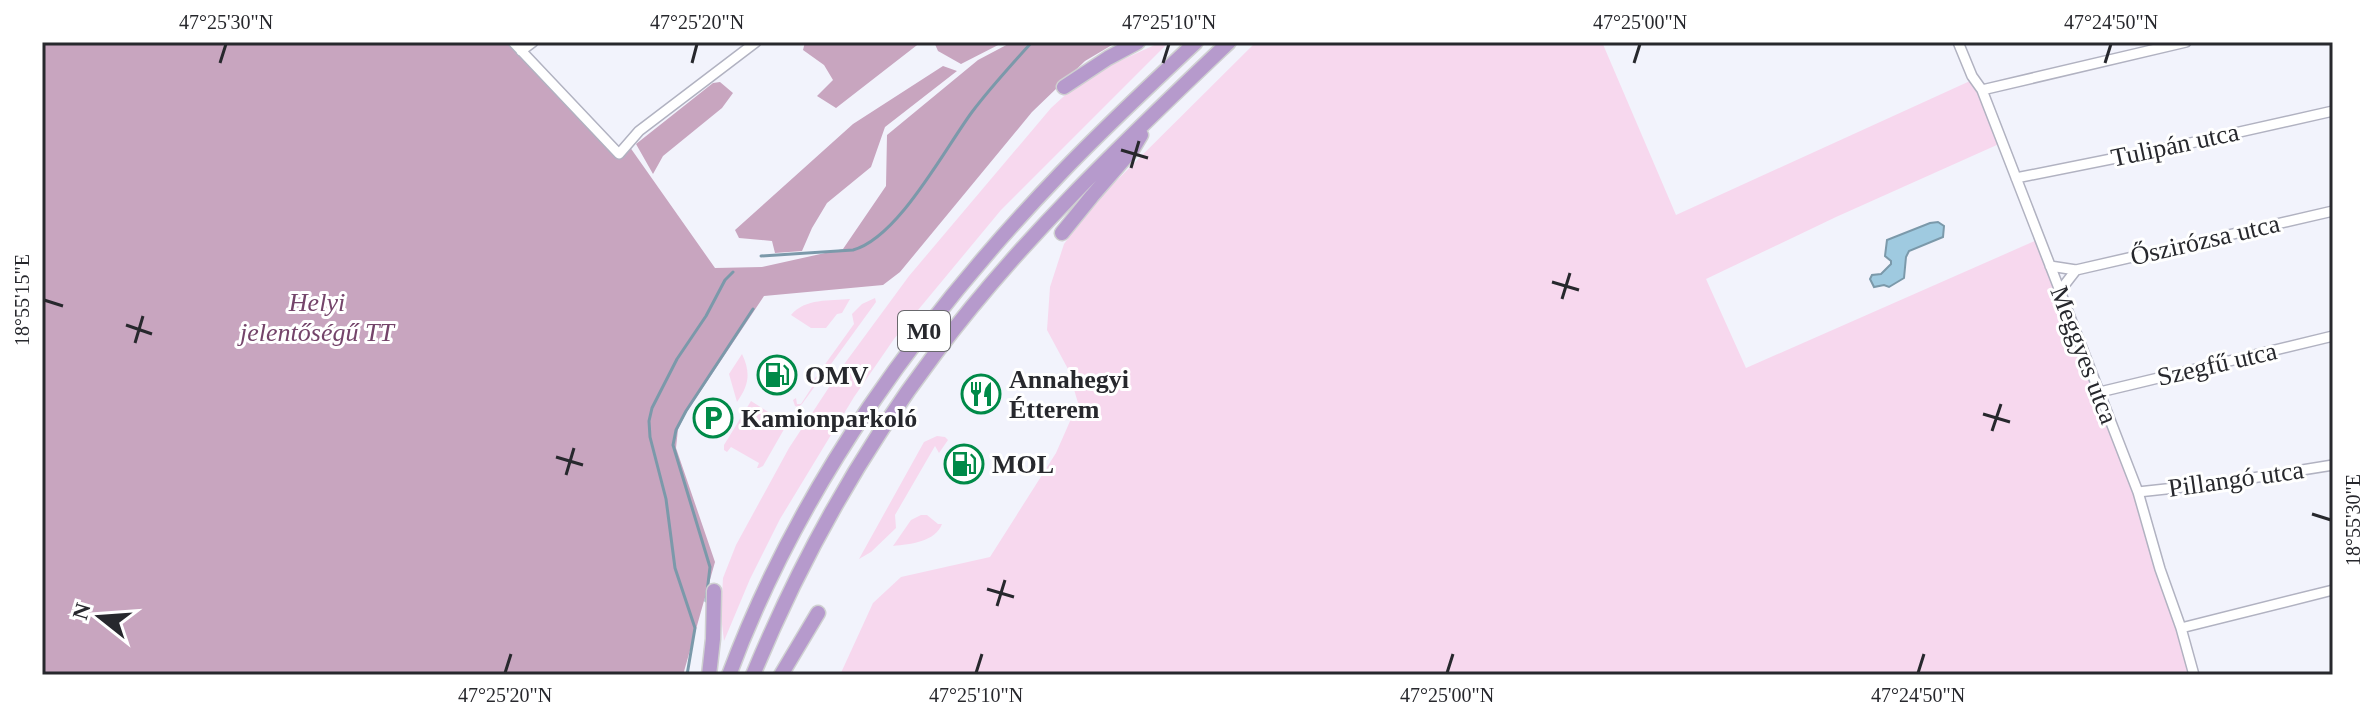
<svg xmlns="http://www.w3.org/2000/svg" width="2375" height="717" font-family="Georgia,serif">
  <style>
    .green { fill: #f7d8ee }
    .forest { fill: #c8a5bf }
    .water { fill: #9fcae0; stroke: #7b99aa; stroke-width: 2 }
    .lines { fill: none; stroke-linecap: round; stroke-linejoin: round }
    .stream { stroke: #7b99aa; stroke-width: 3 }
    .minor-casing { stroke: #b1b2c1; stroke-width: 12 }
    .trunk-casing { stroke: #cfd0d1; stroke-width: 17 }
    .minor { stroke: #fff; stroke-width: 9 }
    .trunk { stroke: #b69acc; stroke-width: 14 }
    .ticks { fill: none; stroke: #27282d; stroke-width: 3 }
    .labels { text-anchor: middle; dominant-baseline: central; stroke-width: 6; stroke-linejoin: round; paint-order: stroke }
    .shield { fill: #fff; stroke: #68686c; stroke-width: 2 }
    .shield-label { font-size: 24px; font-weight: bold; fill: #27282d }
    .street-label { font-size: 26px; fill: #27282d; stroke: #fff }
    .park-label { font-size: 26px; font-style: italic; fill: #74446a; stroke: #fff }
    .poi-label { font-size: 26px; font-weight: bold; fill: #27282d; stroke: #fff; text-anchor: start }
    .neatline { fill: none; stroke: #27282d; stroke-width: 3 }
    .ticks-label { font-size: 20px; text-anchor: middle; fill: #27282d }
  </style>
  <rect width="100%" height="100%" fill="#f2f3fc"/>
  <path class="green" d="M 1161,42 L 1169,42 L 1001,210 L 894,339 L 854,397 L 780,519 L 750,579 L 724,641 L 721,616 L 723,578 L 736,545 L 789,448 L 845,363 L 909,276 L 1051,108 L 1085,77 Z
    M 1256,42 L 1602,42 L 1676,215 L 1970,81 L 1978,91 L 1999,144 L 1836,217 L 1706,279 L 1746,368 L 2037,240 L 2100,392 L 2194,675 L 840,675 L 873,603 L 901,577 L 990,557 L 1056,453 L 1078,403 L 1068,369 L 1047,330 L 1050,287 L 1064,244 L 1093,204 Z
    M 875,298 L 876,302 L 802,404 L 798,407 L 795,406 L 793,400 L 796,398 L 797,404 L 801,404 L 814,384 L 813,381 L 854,324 L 852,314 L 862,304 Z
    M 850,299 L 842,313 L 837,314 L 826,328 L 811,328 L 791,315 C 805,298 830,301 850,299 Z
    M 742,354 C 751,373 749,385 737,402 L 729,374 Z
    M 751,401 L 787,424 L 763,466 L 759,468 L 757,468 L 759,463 L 731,447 L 727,452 L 724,450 L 724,445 Z
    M 937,436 L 945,437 L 948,440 L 939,453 L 935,446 L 895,515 L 896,528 L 871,552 L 859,559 L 924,442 Z
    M 921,515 L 927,515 L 938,524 L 942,524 C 935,542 911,544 893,546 L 911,520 Z"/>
  <path class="forest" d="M 42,42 L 513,42 L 619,153 L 627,143 L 715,268 L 762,267 L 843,249 L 886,186 L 887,135 L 978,60 L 1012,42 L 1117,42 L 1085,61 L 1032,112 L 900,272 L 883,285 L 764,296 L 686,413 L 678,429 L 676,448 L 715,562 L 683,675 L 42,675 Z
    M 805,42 L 921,42 L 836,108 L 817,96 L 833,80 L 824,65 L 803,50 Z
    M 934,42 L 1004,42 L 961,64 L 938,51 Z
    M 943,66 L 957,71 L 885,127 L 871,167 L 827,203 L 812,228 L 802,251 L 775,253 L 772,241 L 739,238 L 735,230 L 853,124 Z
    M 720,82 L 733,93 L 722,108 L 663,156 L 653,174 L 636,144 L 713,83 Z"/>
  <path class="water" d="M 1938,222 L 1944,226 L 1943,237 L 1909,251 L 1906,257 L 1904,278 L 1889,287 L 1884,285 L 1874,287 L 1870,279 L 1872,275 L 1881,274 L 1891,264 L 1891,261 L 1885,256 L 1887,240 L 1930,223 Z"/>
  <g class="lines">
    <path class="stream" d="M 761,256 L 853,250 C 898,238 944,150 972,112 C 990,88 1011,65 1032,42
      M 706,601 L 710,567 L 673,445 L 676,430 L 686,411 L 753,309
      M 687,675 L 695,628 L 675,568 L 666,499 L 650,437 L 649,421 L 652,408 L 677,359 L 706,316 L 725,280 L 733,272"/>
    <g class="minor-casing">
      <path id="minor" d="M 513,42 L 619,154 L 639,131 L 756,42
        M 1958,42 L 1972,76 L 1982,90 L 2138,492 L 2160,569 L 2181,628 L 2194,675
        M 521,51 L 533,42
        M 1982,90 L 2186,42
        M 2016,178 L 2186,144 L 2333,111
        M 2050,266 L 2076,270 L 2333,211
        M 2059,292 L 2076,270
        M 2100,392 L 2333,336
        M 2138,492 L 2221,483 L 2333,465
        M 2181,628 L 2333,590"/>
    </g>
    <g class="trunk-casing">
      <path id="trunk" d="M 1064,87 L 1108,58 L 1138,42
        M 1062,233 L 1092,196 L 1132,150 L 1141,135
        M 709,675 L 713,639 L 714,591
        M 729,675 C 800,484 921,319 1061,173 C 1104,128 1150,85 1196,42
        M 753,675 C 800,561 860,453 935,354 C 1020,240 1126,140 1229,42
        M 781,675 L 818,613"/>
    </g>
    <use href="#minor" class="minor"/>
    <use href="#trunk" class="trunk"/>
  </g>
  <path class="ticks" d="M 220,63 L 226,44M 692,63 L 697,44M 1163,63 L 1169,44M 1634,63 L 1640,44M 2105,63 L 2111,44M 1121,150 L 1148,158M 1131,168 L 1139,141M 1552,282 L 1579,290M 1562,299 L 1570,273M 44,300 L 63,306M 126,325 L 152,334M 135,343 L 143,316M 1983,414 L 2010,422M 1992,431 L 2001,404M 556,457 L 583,465M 566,475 L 574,448M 2312,514 L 2331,520M 987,589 L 1014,597M 997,606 L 1005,580M 505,673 L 511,654M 976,673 L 982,654M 1447,673 L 1453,654M 1918,673 L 1924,654"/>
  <defs>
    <g id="fuel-ring" transform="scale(2)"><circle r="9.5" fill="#fff" stroke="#008a48" stroke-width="1.5"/><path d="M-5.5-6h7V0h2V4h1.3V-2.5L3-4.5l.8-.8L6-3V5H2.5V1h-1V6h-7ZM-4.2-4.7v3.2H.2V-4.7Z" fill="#008a48"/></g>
    <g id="restaurant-ring" transform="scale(2)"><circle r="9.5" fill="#fff" stroke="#008a48" stroke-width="1.5"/><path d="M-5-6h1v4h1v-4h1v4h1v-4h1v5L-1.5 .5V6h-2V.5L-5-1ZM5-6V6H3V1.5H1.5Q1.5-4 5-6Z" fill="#008a48"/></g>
    <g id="parking-ring" transform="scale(2)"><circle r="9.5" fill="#fff" stroke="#008a48" stroke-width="1.5"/><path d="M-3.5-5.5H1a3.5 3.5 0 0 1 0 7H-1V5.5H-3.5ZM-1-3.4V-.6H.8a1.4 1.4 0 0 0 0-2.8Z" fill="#008a48"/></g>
  </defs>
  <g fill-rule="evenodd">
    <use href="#fuel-ring" x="777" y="375"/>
    <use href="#restaurant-ring" x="981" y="394"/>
    <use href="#parking-ring" x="713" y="418"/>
    <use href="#fuel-ring" x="964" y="464"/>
  </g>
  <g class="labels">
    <rect class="shield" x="898" y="311" width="52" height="40" rx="6"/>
    <g class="shield-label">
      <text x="924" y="331">M0</text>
    </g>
    <g class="street-label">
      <text transform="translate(2175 145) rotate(-12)">Tulipán utca</text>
      <text transform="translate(2205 240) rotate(-13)">Őszirózsa utca</text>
      <text transform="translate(2084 355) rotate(69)">Meggyes utca</text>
      <text transform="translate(2217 364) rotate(-13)">Szegfű utca</text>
      <text transform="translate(2236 479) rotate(-8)">Pillangó utca</text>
    </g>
    <g class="park-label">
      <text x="317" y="302">Helyi<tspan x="317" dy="30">jelentőségű TT</tspan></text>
    </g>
    <g class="poi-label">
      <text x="805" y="375">OMV</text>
      <text x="1009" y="379">Annahegyi<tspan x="1009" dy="30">Étterem</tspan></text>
      <text x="741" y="418">Kamionparkoló</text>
      <text x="992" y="464">MOL</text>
    </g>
  </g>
  <rect width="2375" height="717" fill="none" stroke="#ffffff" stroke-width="88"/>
  <g transform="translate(100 617) rotate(287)" stroke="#ffffff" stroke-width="6" paint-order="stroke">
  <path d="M0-6L14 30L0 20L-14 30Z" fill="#27282d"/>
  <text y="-12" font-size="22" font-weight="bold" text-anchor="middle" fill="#27282d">N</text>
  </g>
  <rect x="44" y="44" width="2287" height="629" class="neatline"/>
  <g class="ticks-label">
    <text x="226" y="29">47°25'30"N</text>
    <text x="697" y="29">47°25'20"N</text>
    <text x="1169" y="29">47°25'10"N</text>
    <text x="1640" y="29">47°25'00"N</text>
    <text x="2111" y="29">47°24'50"N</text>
    <text transform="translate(22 300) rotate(-90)" y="7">18°55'15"E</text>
    <text transform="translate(2353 520) rotate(-90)" y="7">18°55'30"E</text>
    <text x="505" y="702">47°25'20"N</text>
    <text x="976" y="702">47°25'10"N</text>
    <text x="1447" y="702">47°25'00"N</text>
    <text x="1918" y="702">47°24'50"N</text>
  </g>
</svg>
